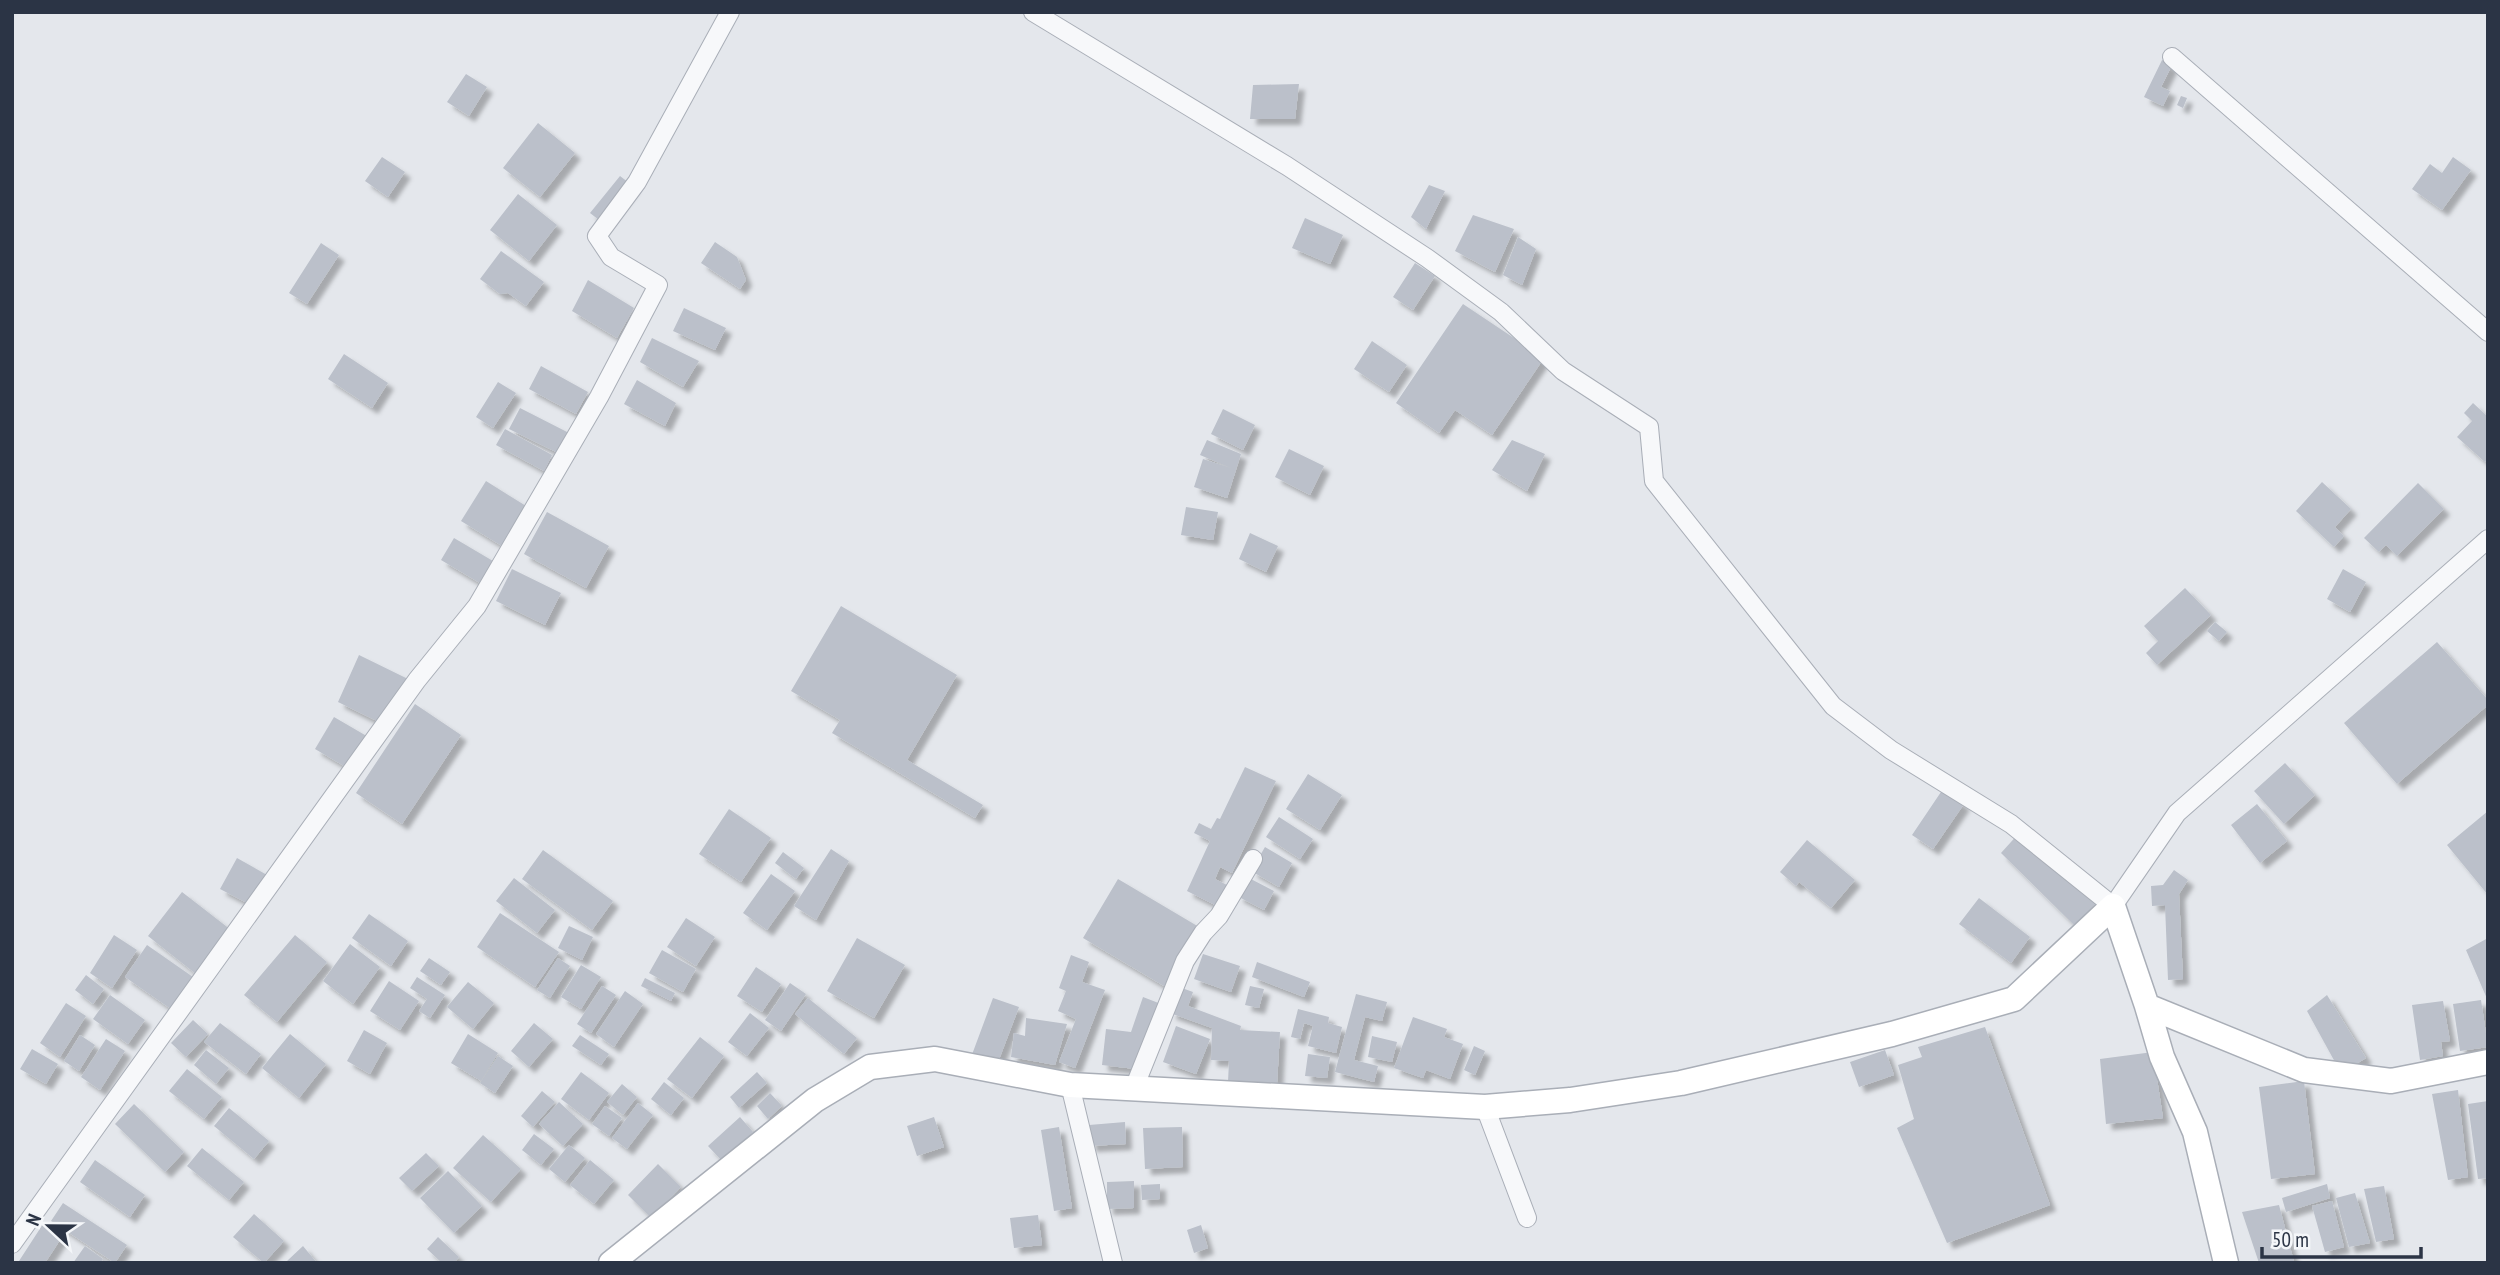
<svg xmlns="http://www.w3.org/2000/svg" width="2500" height="1275" font-family="'PT Sans Narrow',sans-serif">
  <style>
    .building { fill: #bbc0ca; filter: url(#shadow) }
    .lines { fill: none; stroke-linecap: round; stroke-linejoin: round }
    .street-casing { stroke: #a9aeb7; stroke-width: 20 }
    .secondary-casing { stroke: #a9aeb7; stroke-width: 27 }
    .street { stroke: #f7f8fa; stroke-width: 18 }
    .secondary { stroke: #fff; stroke-width: 24 }
  </style>
  <defs>
    <filter id="shadow"><feDropShadow dx="6" dy="6" stdDeviation="2" flood-color="#0004"/></filter>
  </defs>
  <rect width="100%" height="100%" fill="#e4e7ec"/>
  <path class="building" d="M 2162,60 L 2172,65 L 2161,87 L 2170,91 L 2163,106 L 2144,97 Z
    M 466,74 L 487,87 L 469,116 L 447,102 Z
    M 1299,84 L 1295,119 L 1250,119 L 1253,85 Z
    M 2181,96 L 2187,98 L 2183,108 L 2177,105 Z
    M 538,123 L 575,153 L 540,197 L 503,168 Z
    M 382,157 L 405,172 L 388,197 L 365,181 Z
    M 2453,157 L 2471,170 L 2442,210 L 2412,189 L 2430,164 L 2442,173 Z
    M 620,176 L 633,186 L 603,223 L 590,213 Z
    M 1429,185 L 1445,191 L 1426,229 L 1411,217 Z
    M 518,194 L 557,225 L 529,261 L 490,230 Z
    M 1473,215 L 1514,229 L 1495,272 L 1455,251 Z
    M 1305,218 L 1343,235 L 1330,264 L 1292,248 Z
    M 1518,237 L 1536,249 L 1522,285 L 1503,275 Z
    M 715,242 L 737,257 L 746,280 L 740,289 L 701,263 Z
    M 321,243 L 339,255 L 307,304 L 289,293 Z
    M 501,251 L 544,282 L 526,306 L 508,293 L 500,294 L 480,279 Z
    M 1415,263 L 1435,276 L 1413,310 L 1393,297 Z
    M 588,280 L 634,308 L 617,338 L 572,311 Z
    M 1463,304 L 1544,358 L 1492,435 L 1455,410 L 1439,433 L 1396,403 Z
    M 684,308 L 726,328 L 715,350 L 673,331 Z
    M 652,338 L 699,361 L 683,387 L 640,362 Z
    M 1372,341 L 1407,365 L 1389,392 L 1354,369 Z
    M 344,354 L 388,383 L 372,408 L 328,379 Z
    M 541,366 L 588,392 L 576,414 L 529,389 Z
    M 637,380 L 676,403 L 665,426 L 624,404 Z
    M 498,382 L 516,393 L 493,428 L 476,417 Z
    M 2473,403 L 2488,417 L 2488,458 L 2485,462 L 2457,437 L 2472,421 L 2464,413 Z
    M 520,408 L 569,433 L 558,453 L 509,429 Z
    M 1223,409 L 1255,425 L 1243,450 L 1211,434 Z
    M 505,429 L 552,455 L 544,471 L 496,445 Z
    M 1207,440 L 1241,454 L 1227,498 L 1194,487 L 1203,459 L 1231,468 L 1200,455 Z
    M 1512,440 L 1545,454 L 1527,491 L 1492,470 Z
    M 1289,449 L 1324,466 L 1310,495 L 1275,477 Z
    M 486,481 L 526,506 L 502,546 L 461,521 Z
    M 2322,482 L 2351,509 L 2335,527 L 2344,536 L 2334,547 L 2296,511 Z
    M 2418,483 L 2444,509 L 2397,556 L 2386,545 L 2379,552 L 2364,538 Z
    M 1186,507 L 1218,512 L 1213,540 L 1181,535 Z
    M 547,512 L 609,546 L 586,588 L 524,554 Z
    M 1250,533 L 1278,546 L 1266,572 L 1239,559 Z
    M 454,538 L 498,564 L 485,586 L 441,560 Z
    M 512,569 L 561,593 L 545,625 L 496,601 Z
    M 2343,569 L 2366,582 L 2350,612 L 2327,599 Z
    M 2185,588 L 2211,615 L 2157,665 L 2146,653 L 2158,641 L 2144,626 Z
    M 841,606 L 957,675 L 907,760 L 983,805 L 975,818 L 832,733 L 840,720 L 791,691 Z
    M 2215,622 L 2227,632 L 2219,641 L 2207,631 Z
    M 2437,642 L 2488,700 L 2488,705 L 2397,784 L 2344,723 Z
    M 359,655 L 408,679 L 381,723 L 338,702 Z
    M 415,704 L 461,735 L 402,824 L 356,793 Z
    M 334,717 L 370,738 L 351,770 L 315,749 Z
    M 2285,763 L 2315,795 L 2284,824 L 2254,791 Z
    M 1245,767 L 1276,781 L 1232,873 L 1220,867 L 1215,879 L 1227,885 L 1217,906 L 1187,891 L 1210,841 L 1194,833 L 1199,823 L 1211,829 L 1217,818 L 1220,819 Z
    M 1308,774 L 1342,795 L 1320,830 L 1286,809 Z
    M 1943,789 L 1964,804 L 1933,849 L 1912,835 Z
    M 2257,804 L 2287,841 L 2260,863 L 2231,825 Z
    M 729,809 L 771,838 L 741,882 L 699,854 Z
    M 2488,811 L 2488,895 L 2447,845 Z
    M 1279,817 L 1313,839 L 1300,859 L 1266,837 Z
    M 2020,832 L 2096,903 L 2075,926 L 2001,853 Z
    M 1807,840 L 1855,880 L 1831,908 L 1799,882 L 1796,886 L 1780,872 Z
    M 1265,847 L 1292,863 L 1279,887 L 1251,871 Z
    M 831,849 L 849,861 L 816,920 L 794,906 Z
    M 543,850 L 613,901 L 592,930 L 522,879 Z
    M 783,852 L 804,868 L 796,879 L 775,863 Z
    M 237,858 L 267,875 L 251,905 L 220,889 Z
    M 2174,870 L 2188,880 L 2179,894 L 2183,979 L 2168,980 L 2165,905 L 2152,906 L 2151,886 L 2163,885 Z
    M 771,874 L 795,891 L 767,930 L 743,913 Z
    M 1247,877 L 1274,891 L 1264,910 L 1237,896 Z
    M 514,878 L 555,910 L 537,933 L 496,901 Z
    M 1118,879 L 1199,927 L 1164,986 L 1083,938 Z
    M 182,892 L 231,930 L 196,974 L 148,936 Z
    M 1979,898 L 2030,937 L 2011,963 L 1959,924 Z
    M 500,913 L 559,952 L 535,987 L 477,947 Z
    M 369,914 L 408,941 L 391,966 L 352,938 Z
    M 686,918 L 715,937 L 696,966 L 667,947 Z
    M 569,926 L 593,937 L 582,960 L 558,948 Z
    M 114,935 L 137,950 L 112,988 L 90,973 Z
    M 295,935 L 327,962 L 277,1022 L 244,995 Z
    M 857,938 L 905,965 L 874,1018 L 827,991 Z
    M 2488,938 L 2488,1001 L 2466,950 Z
    M 350,944 L 380,967 L 353,1004 L 323,981 Z
    M 147,945 L 193,977 L 171,1009 L 125,977 Z
    M 662,950 L 696,969 L 683,992 L 649,973 Z
    M 1203,954 L 1240,966 L 1231,992 L 1194,979 Z
    M 1071,955 L 1089,962 L 1082,982 L 1105,990 L 1075,1068 L 1059,1062 L 1076,1019 L 1058,1011 L 1066,991 L 1059,988 Z
    M 429,958 L 450,972 L 441,985 L 420,971 Z
    M 558,958 L 570,966 L 550,998 L 537,990 Z
    M 1257,962 L 1310,982 L 1304,997 L 1252,977 Z
    M 581,965 L 601,977 L 581,1009 L 561,997 Z
    M 756,967 L 781,984 L 762,1012 L 737,996 Z
    M 86,975 L 104,989 L 93,1004 L 75,990 Z
    M 417,977 L 445,995 L 430,1018 L 419,1011 L 427,999 L 410,988 Z
    M 645,978 L 675,993 L 671,1001 L 641,986 Z
    M 389,981 L 419,1001 L 400,1030 L 370,1011 Z
    M 468,982 L 494,1003 L 473,1029 L 447,1007 Z
    M 790,983 L 806,994 L 781,1031 L 765,1020 Z
    M 602,986 L 616,995 L 591,1033 L 577,1024 Z
    M 1250,986 L 1264,989 L 1259,1008 L 1245,1005 Z
    M 1179,987 L 1193,992 L 1188,1006 L 1241,1026 L 1240,1030 L 1280,1032 L 1277,1084 L 1228,1082 L 1229,1061 L 1211,1060 L 1212,1028 L 1170,1013 Z
    M 625,991 L 643,1004 L 614,1047 L 596,1034 Z
    M 1356,994 L 1387,1002 L 1382,1021 L 1365,1017 L 1354,1060 L 1378,1066 L 1374,1082 L 1335,1072 Z
    M 110,995 L 145,1020 L 128,1044 L 93,1019 Z
    M 2327,995 L 2366,1058 L 2341,1073 L 2307,1011 Z
    M 1143,997 L 1161,1004 L 1144,1055 L 1137,1052 L 1135,1069 L 1102,1065 L 1106,1029 L 1131,1032 Z
    M 808,998 L 857,1038 L 844,1054 L 795,1014 Z
    M 993,998 L 1019,1007 L 995,1070 L 970,1060 Z
    M 2481,1000 L 2488,1047 L 2460,1051 L 2453,1004 Z
    M 2443,1001 L 2450,1041 L 2441,1042 L 2443,1056 L 2420,1060 L 2412,1005 Z
    M 66,1003 L 86,1016 L 60,1057 L 40,1043 Z
    M 1298,1009 L 1329,1017 L 1328,1023 L 1342,1027 L 1336,1053 L 1308,1046 L 1313,1026 L 1304,1023 L 1300,1039 L 1291,1037 Z
    M 750,1013 L 769,1028 L 747,1056 L 728,1042 Z
    M 1413,1017 L 1447,1029 L 1444,1037 L 1463,1044 L 1450,1079 L 1426,1070 L 1423,1078 L 1394,1068 Z
    M 1026,1018 L 1067,1024 L 1055,1065 L 1011,1057 L 1014,1033 L 1025,1036 Z
    M 193,1020 L 208,1034 L 186,1057 L 171,1043 Z
    M 220,1023 L 261,1054 L 246,1074 L 204,1042 Z
    M 534,1023 L 553,1039 L 529,1067 L 511,1051 Z
    M 1176,1026 L 1210,1039 L 1196,1074 L 1163,1062 Z
    M 1985,1027 L 2050,1205 L 1947,1243 L 1897,1128 L 1914,1119 L 1898,1065 L 1922,1057 L 1918,1047 Z
    M 364,1030 L 387,1043 L 370,1074 L 347,1061 Z
    M 290,1034 L 326,1064 L 299,1098 L 262,1068 Z
    M 468,1034 L 498,1053 L 481,1081 L 451,1063 Z
    M 80,1035 L 95,1045 L 79,1071 L 64,1061 Z
    M 580,1035 L 609,1054 L 601,1065 L 572,1046 Z
    M 1372,1036 L 1397,1042 L 1392,1062 L 1368,1057 Z
    M 700,1037 L 724,1056 L 692,1098 L 667,1079 Z
    M 106,1039 L 125,1051 L 100,1090 L 81,1077 Z
    M 1474,1046 L 1485,1051 L 1475,1075 L 1464,1070 Z
    M 32,1049 L 58,1064 L 46,1084 L 20,1069 Z
    M 206,1050 L 229,1068 L 216,1084 L 194,1065 Z
    M 1885,1050 L 1894,1075 L 1859,1087 L 1850,1062 Z
    M 2153,1052 L 2163,1118 L 2106,1124 L 2100,1059 Z
    M 1308,1054 L 1330,1057 L 1327,1078 L 1305,1076 Z
    M 498,1056 L 513,1066 L 495,1093 L 480,1083 Z
    M 187,1069 L 222,1097 L 204,1119 L 169,1091 Z
    M 581,1072 L 609,1093 L 589,1120 L 561,1099 Z
    M 757,1072 L 767,1083 L 739,1108 L 730,1097 Z
    M 2304,1081 L 2315,1174 L 2271,1179 L 2259,1087 Z
    M 664,1082 L 684,1098 L 671,1115 L 651,1099 Z
    M 622,1084 L 637,1097 L 623,1115 L 607,1102 Z
    M 2458,1090 L 2468,1177 L 2448,1180 L 2432,1094 Z
    M 542,1091 L 555,1102 L 533,1127 L 521,1116 Z
    M 770,1093 L 782,1106 L 768,1119 L 757,1106 Z
    M 2488,1101 L 2488,1178 L 2478,1179 L 2468,1104 Z
    M 559,1102 L 583,1124 L 563,1146 L 539,1124 Z
    M 638,1103 L 653,1115 L 627,1149 L 612,1138 Z
    M 134,1104 L 184,1152 L 165,1172 L 115,1124 Z
    M 605,1106 L 622,1118 L 609,1136 L 592,1124 Z
    M 229,1108 L 269,1141 L 254,1159 L 214,1126 Z
    M 740,1117 L 753,1132 L 722,1161 L 708,1146 Z
    M 934,1117 L 944,1147 L 917,1156 L 907,1126 Z
    M 1125,1122 L 1126,1144 L 1090,1146 L 1089,1125 Z
    M 1059,1127 L 1072,1208 L 1054,1211 L 1041,1130 Z
    M 1182,1127 L 1183,1167 L 1145,1169 L 1143,1128 Z
    M 534,1134 L 554,1149 L 541,1165 L 522,1150 Z
    M 483,1135 L 521,1169 L 491,1202 L 453,1168 Z
    M 569,1145 L 585,1158 L 565,1182 L 549,1169 Z
    M 202,1148 L 244,1182 L 229,1200 L 187,1166 Z
    M 426,1153 L 439,1166 L 412,1191 L 399,1178 Z
    M 95,1160 L 145,1195 L 130,1217 L 80,1182 Z
    M 590,1160 L 614,1180 L 594,1204 L 570,1185 Z
    M 658,1164 L 681,1187 L 651,1218 L 628,1195 Z
    M 448,1171 L 482,1206 L 454,1233 L 420,1198 Z
    M 1134,1181 L 1134,1208 L 1107,1209 L 1107,1182 Z
    M 1160,1184 L 1160,1199 L 1142,1200 L 1141,1185 Z
    M 2327,1184 L 2330,1198 L 2286,1212 L 2282,1198 Z
    M 2384,1186 L 2394,1239 L 2376,1242 L 2364,1189 Z
    M 2355,1193 L 2370,1243 L 2349,1247 L 2336,1198 Z
    M 2332,1201 L 2344,1247 L 2325,1252 L 2312,1206 Z
    M 63,1203 L 127,1245 L 115,1263 L 51,1221 Z
    M 2279,1205 L 2294,1262 L 2259,1263 L 2242,1212 Z
    M 254,1214 L 284,1241 L 264,1263 L 233,1237 Z
    M 1038,1215 L 1042,1245 L 1014,1248 L 1010,1218 Z
    M 43,1224 L 62,1237 L 45,1263 L 21,1263 L 19,1261 Z
    M 1201,1225 L 1208,1248 L 1194,1253 L 1187,1230 Z
    M 438,1237 L 459,1257 L 454,1263 L 442,1263 L 427,1249 Z
    M 85,1246 L 103,1259 L 100,1263 L 73,1263 Z
    M 303,1246 L 317,1263 L 288,1263 L 287,1261 Z"/>
  <g class="lines">
    <g class="street-casing">
      <path id="street" d="M 1033,12 L 1287,166 L 1427,258 L 1501,312 L 1563,371 L 1649,427 L 1654,481 L 1833,706 L 1891,750 L 2011,824 L 2113,906 L 2177,813 L 2488,539
        M 2172,57 L 2488,332
        M 1070,1085 L 1113,1263
        M 1134,1088 L 1185,961 L 1203,933 L 1219,916 L 1253,859
        M 1485,1107 L 1527,1218
        M 12,1244 L 417,680 L 477,606 L 599,397 L 658,285 L 611,257 L 597,236 L 637,182 L 730,12"/>
    </g>
    <g class="secondary-casing">
      <path id="secondary" d="M 2147,1006 L 2162,1057 L 2195,1132 L 2226,1263
        M 611,1263 L 815,1100 L 870,1067 L 935,1059 L 1070,1085 L 1485,1107 L 1570,1100 L 1681,1083 L 1892,1034 L 2014,999 L 2113,906 L 2147,1006 L 2304,1070 L 2391,1081 L 2488,1062"/>
    </g>
    <use href="#street" class="street"/>
    <use href="#secondary" class="secondary"/>
  </g>
  <rect width="2500" height="1275" fill="none" stroke="#2b3445" stroke-width="28"/>
  <g transform="translate(49 1226) rotate(292)" stroke="#f4f6f9" stroke-width="5" paint-order="stroke">
  <path d="M0-5L12 26L0 18L-12 26Z" fill="#2b3445"/>
  <text y="-10" font-size="19" font-weight="bold" text-anchor="middle" fill="#2b3445">N</text>
  </g>
  <path d="M2262 1247v10h159v-10" fill="none" stroke="#2b3445" stroke-width="3.5"/>
  <text x="2272" y="1247" font-size="21" fill="#2b3445" stroke="#f4f6f9" stroke-width="5" paint-order="stroke">50 m</text>
</svg>
